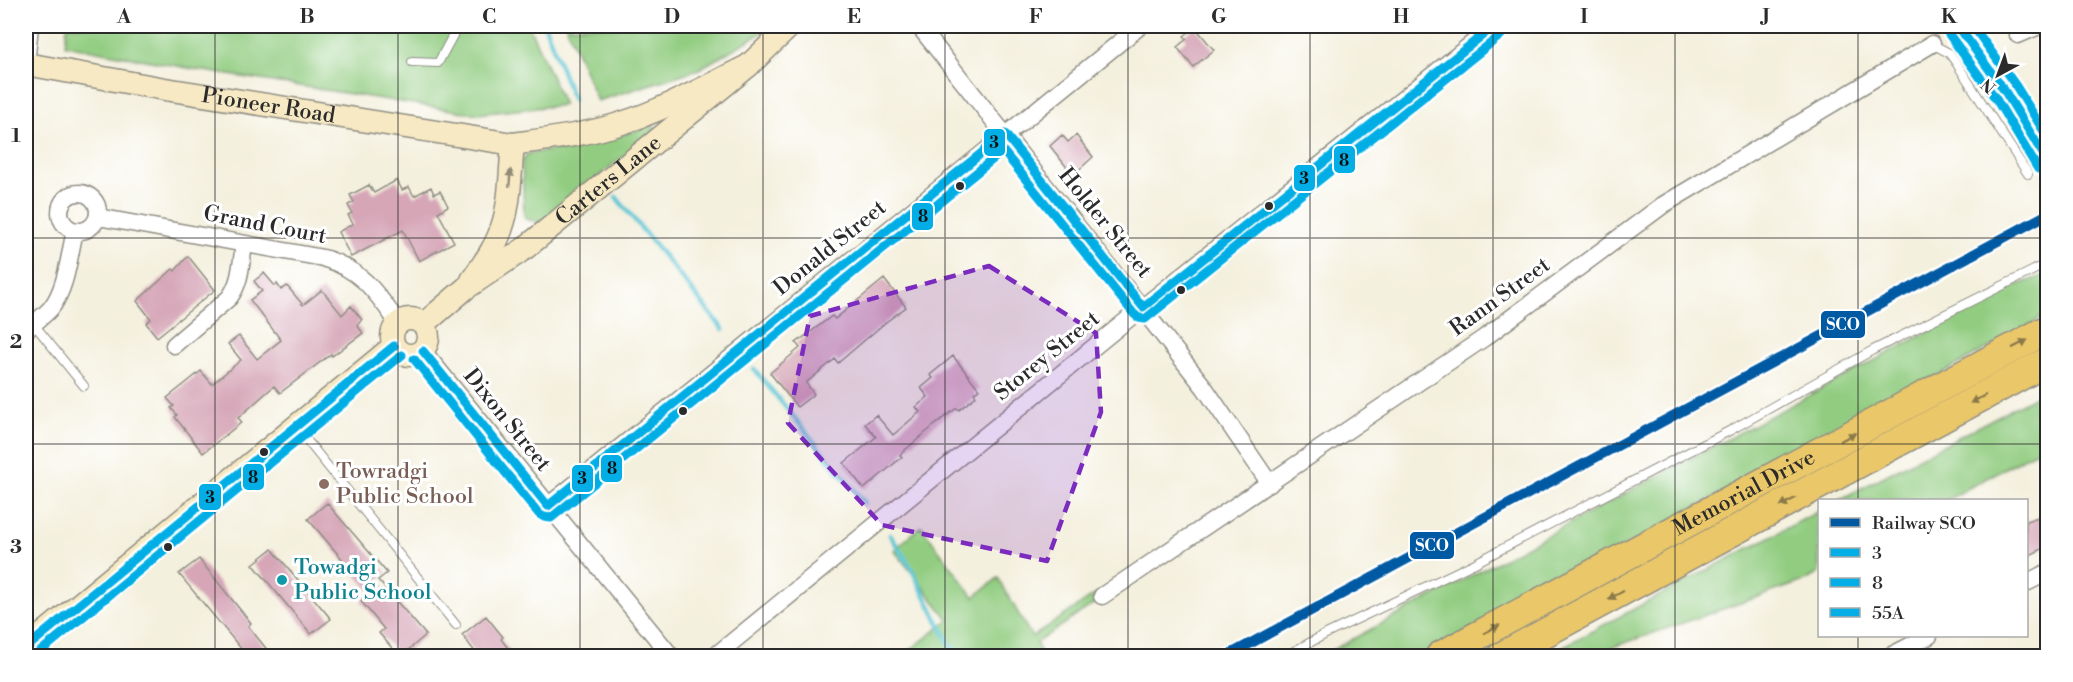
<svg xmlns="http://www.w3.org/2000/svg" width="2073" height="682" font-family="'Libre Bodoni',serif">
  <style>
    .green { fill: #91cc80; stroke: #5e7c56; stroke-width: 1.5 }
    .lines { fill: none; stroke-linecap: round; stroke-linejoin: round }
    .stream { stroke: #5bc6d6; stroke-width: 4.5 }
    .building { fill: #d6a6b7 }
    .lane-casing { stroke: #908e84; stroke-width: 10 }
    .street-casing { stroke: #908e84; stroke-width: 19 }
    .secondary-casing { stroke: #908e84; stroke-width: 25 }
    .highway-casing { stroke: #908e84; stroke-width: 31 }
    .lane { stroke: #fff; stroke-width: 8 }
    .street { stroke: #fff; stroke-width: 16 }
    .secondary { stroke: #f7e9c3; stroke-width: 22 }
    .highway { stroke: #eac769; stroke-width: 28 }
    .bus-1-casing { stroke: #fff; stroke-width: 14 }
    .bus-2-casing { stroke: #fff; stroke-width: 14 }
    .bus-3-casing { stroke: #fff; stroke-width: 14 }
    .bus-1 { stroke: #02aee5; stroke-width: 9 }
    .bus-2 { stroke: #02aee5; stroke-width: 9 }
    .bus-3 { stroke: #02aee5; stroke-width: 9 }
    .rail-1-casing { stroke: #fff; stroke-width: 15 }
    .rail-1 { stroke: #005aa3; stroke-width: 10 }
    .oneway { fill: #918a77 }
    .oneway2 { fill: #8a794a }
    .marked { fill: #7b2cbf; fill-opacity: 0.2; stroke: #7b2cbf; stroke-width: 4.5; stroke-dasharray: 12 8; stroke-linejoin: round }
    .grid { fill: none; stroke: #2b2b2b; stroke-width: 1.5; stroke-opacity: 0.55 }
    .bus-dot { fill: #2b2b2b; stroke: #fff; stroke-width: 2 }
    .education-dot { fill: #8d6e63; stroke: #fff; stroke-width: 2 }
    .culture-dot { fill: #0f9aa8; stroke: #fff; stroke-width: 2 }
    .labels { text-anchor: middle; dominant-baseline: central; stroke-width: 6; stroke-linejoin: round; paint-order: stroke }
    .street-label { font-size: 22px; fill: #2b2b2b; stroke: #fff }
    .education-label { font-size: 22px; fill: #785e54; stroke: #fff; text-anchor: start }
    .culture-label { font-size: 22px; fill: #0d838f; stroke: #fff; text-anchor: start }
    .line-badge { stroke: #fff; stroke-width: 2 }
    .badge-label { font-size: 16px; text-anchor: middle; font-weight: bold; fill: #fff }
    .pale-badge-label { font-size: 16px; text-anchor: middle; font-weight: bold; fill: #111 }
    .neatline { fill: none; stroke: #2b2b2b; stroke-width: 2 }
    .grid-label { font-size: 20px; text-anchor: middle; font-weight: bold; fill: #2b2b2b }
  </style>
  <rect width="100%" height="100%" fill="#fff"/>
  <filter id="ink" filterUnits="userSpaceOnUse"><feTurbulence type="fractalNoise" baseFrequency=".0167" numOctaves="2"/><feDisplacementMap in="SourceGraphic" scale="12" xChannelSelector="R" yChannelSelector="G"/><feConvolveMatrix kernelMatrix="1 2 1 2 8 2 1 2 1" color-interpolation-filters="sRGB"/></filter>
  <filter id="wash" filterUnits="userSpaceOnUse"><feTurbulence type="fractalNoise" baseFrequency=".008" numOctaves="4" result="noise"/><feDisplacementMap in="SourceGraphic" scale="24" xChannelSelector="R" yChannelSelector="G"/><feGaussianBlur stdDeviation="1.35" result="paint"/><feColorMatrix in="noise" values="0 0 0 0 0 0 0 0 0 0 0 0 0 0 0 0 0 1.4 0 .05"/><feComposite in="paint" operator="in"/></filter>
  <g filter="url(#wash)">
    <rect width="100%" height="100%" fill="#f4f0de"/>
    <path class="green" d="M 67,26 L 529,26 L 564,105 L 477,114 L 204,71 L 65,45 Z
      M 566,26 L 770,26 L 760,34 L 699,69 L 597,101 Z
      M 651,126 L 654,126 L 656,129 L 546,220 L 538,222 L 526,219 L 524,215 L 522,162 L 527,154 L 595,143 Z
      M 2047,274 L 2047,314 L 2027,327 L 1422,656 L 1321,656 L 2012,287 Z
      M 2047,390 L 2047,445 L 1947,500 L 1839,500 Z
      M 1819,511 L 1819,573 L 1807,580 L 1587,656 L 1545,656 Z
      M 921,526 L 974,597 L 998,578 L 1032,637 L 1099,592 L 1101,599 L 1036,643 L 1043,656 L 902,656 L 949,620 L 894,550 Z"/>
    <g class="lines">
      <path class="stream" d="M 545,26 L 573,100
        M 616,197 L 723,329
        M 754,369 L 865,503
        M 890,535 L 910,566 L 949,643 L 960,656"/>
    </g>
    <g id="blocks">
      <path class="building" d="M 1195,27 L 1214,50 L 1193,67 L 1177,47 L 1187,39 L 1184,36 Z
        M 1062,135 L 1068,142 L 1076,135 L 1093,157 L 1073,175 L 1050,146 Z
        M 397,180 L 402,190 L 409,187 L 414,196 L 431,187 L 434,194 L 440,191 L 448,206 L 438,212 L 454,242 L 419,261 L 403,230 L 351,257 L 338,232 L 353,224 L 348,215 L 352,213 L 348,205 L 354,202 L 350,195 L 369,185 L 374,193 Z
        M 188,256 L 215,290 L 157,337 L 146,323 L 151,319 L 137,301 L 173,269 L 175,271 Z
        M 264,273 L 275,286 L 277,284 L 281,290 L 287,286 L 303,305 L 322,290 L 342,315 L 351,306 L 362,320 L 357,325 L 363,333 L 332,356 L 331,354 L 280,393 L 274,386 L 238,418 L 242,422 L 203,453 L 175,417 L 177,415 L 171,408 L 174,406 L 167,398 L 201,371 L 212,384 L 241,360 L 228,344 L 239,336 L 257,359 L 281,340 L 250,300 L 262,291 L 254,281 Z
        M 884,279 L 906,307 L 886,322 L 838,363 L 835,359 L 806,383 L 814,394 L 797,407 L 770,373 L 800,348 L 796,343 L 832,316 L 835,319 Z
        M 953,356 L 979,389 L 974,393 L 976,396 L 959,410 L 957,408 L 942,419 L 905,450 L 900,455 L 902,457 L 864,489 L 844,463 L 876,437 L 865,424 L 876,415 L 893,435 L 920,412 L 916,407 L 928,397 L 921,388 L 933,378 L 930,375 Z
        M 327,503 L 387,573 L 378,580 L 426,635 L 400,657 L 379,633 L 384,629 L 361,601 L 371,593 L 308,519 Z
        M 2048,514 L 2048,546 L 2026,557 L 2026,521 Z
        M 272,549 L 331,619 L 311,634 L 253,564 Z
        M 199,559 L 251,623 L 248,626 L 273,657 L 248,657 L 179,574 Z
        M 486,616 L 503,637 L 501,639 L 515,657 L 479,657 L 462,635 Z"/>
    </g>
  </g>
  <g filter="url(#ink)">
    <use href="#blocks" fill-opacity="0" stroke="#908e84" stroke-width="1.5"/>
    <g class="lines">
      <g class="lane-casing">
        <path id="lane" d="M 1932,44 L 1949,53 L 1957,64 L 2028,174
          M 412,62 L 438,63 L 458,26
          M 33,323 L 84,386
          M 297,428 L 456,625
          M 1285,656 L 1324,635 L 1475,563 L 1731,430 L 1873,350 L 2048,263"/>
      </g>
      <g class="street-casing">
        <path id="street" d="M 919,26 L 1204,387 L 1270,484
          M 2018,35 L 2039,26
          M 26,64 L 30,26
          M60 212a19 19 0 1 1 38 0a19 19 0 1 1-38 0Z
          M 98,217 L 323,258 C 361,269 376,292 398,323
          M 26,330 C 34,323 44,316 51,308 C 67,287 69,255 75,231
          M 174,345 L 229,298 C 241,283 241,263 244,244
          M 423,351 L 671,656
          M 548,506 L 1140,26
          M 2026,583 L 2048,572
          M 1102,596 L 1484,338 L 1663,205 L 1932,44
          M 715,656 L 1143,307 L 1494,26
          M 1890,656 L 1929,636"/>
      </g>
      <g class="secondary-casing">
        <g id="secondary">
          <path d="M 1958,26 C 1992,69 2021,115 2048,163"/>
          <path id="s1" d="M 26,64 L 165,89 L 513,144 C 549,139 586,135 622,123 C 666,109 707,86 748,66"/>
          <path d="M 472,280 C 483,264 496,247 502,227 C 511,201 510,171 513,144"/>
          <circle cx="410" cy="337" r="18"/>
          <path id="s2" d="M 424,324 L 466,288 L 524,249 L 748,66 L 790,26"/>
          <path d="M 26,648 L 394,346"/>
        </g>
      </g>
      <g class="highway-casing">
        <g id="highway">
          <path id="s3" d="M 1440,656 L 2048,329"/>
          <path d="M 1502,656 L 2048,361"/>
        </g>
      </g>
      <use href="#lane" class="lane"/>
      <use href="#street" class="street"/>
      <use href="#secondary" class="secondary"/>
      <use href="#highway" class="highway"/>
      <g class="bus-1-casing">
        <path id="bus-1" d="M 1958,26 L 2006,93 L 2048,162
          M 423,351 L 548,506 L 1005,134 L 1143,307 L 1494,26
          M 26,648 L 394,346"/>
      </g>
      <g class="bus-2-casing">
        <path id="bus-2" d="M 1948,33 L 1996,99 L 2038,169
          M 414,359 L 539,514 L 544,517 L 551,518 L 1003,151 L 1134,314 L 1139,318 L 1145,319 L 1501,35
          M 35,656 L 402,355"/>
      </g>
      <g class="bus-3-casing">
        <path id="bus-3" d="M 1973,26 L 2016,86 L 2048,138"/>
      </g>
      <use href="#bus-1" class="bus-1"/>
      <use href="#bus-2" class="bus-2"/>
      <use href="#bus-3" class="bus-3"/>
      <g class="rail-1-casing">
        <path id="rail-1" d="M 1227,656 L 2048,214"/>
      </g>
      <use href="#rail-1" class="rail-1"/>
    </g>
    <defs><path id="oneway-solid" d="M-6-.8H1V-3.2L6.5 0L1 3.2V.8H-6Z" transform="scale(1.5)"/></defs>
    <use class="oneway" href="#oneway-solid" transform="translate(510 178) rotate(-85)"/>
    <g class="oneway2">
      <use href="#oneway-solid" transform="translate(2020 344) rotate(-28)"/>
      <use href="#oneway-solid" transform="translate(1978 399) rotate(152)"/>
      <use href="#oneway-solid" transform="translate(1848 437) rotate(-28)"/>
      <use href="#oneway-solid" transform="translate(1788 502) rotate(152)"/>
      <use href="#oneway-solid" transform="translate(1616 595) rotate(152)"/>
      <use href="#oneway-solid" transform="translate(1492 629) rotate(-28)"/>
    </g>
  </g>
  <path class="marked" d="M 989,266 L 1096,333 L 1101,412 L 1047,561 L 882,525 L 788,423 L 810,316 Z"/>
  <path class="grid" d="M 215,26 L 215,656M 398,26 L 398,656M 580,26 L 580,656M 763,26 L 763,656M 945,26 L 945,656M 1128,26 L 1128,656M 1310,26 L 1310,656M 1493,26 L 1493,656M 1675,26 L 1675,656M 1858,26 L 1858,500M 26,238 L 2048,238M 26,444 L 2048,444M 1858,636 L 1858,656"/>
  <g class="bus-dot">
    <circle cx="960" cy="186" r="5"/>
    <circle cx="1269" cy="206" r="5"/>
    <circle cx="1181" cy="290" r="5"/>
    <circle cx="683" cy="411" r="5"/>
    <circle cx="264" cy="452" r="5"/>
    <circle cx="168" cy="547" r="5"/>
  </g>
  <circle class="education-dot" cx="324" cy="484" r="6"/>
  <circle class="culture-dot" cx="282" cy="580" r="6"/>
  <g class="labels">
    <g class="street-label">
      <text stroke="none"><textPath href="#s1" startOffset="246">Pioneer Road</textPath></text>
      <text stroke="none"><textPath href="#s2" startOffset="234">Carters Lane</textPath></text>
      <text transform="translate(1105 223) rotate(51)">Holder Street</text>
      <text transform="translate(265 225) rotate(11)">Grand Court</text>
      <text transform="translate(830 248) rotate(-39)">Donald Street</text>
      <text transform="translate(1500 297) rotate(-36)">Rann Street</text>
      <text transform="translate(1047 356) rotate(-39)">Storey Street</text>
      <text transform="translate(507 420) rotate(51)">Dixon Street</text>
      <text stroke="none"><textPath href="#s3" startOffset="345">Memorial Drive</textPath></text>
    </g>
    <g class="education-label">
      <text x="336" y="471">Towradgi<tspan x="336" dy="25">Public School</tspan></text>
    </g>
    <g class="culture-label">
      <text x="294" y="567">Towadgi<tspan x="294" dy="25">Public School</tspan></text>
    </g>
  </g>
  <g class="line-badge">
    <rect x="983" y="128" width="23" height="29" rx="6" fill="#02aee5"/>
    <rect x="1333" y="145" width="23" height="29" rx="6" fill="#02aee5"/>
    <rect x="1293" y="164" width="23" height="28" rx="6" fill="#02aee5"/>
    <rect x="911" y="202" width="23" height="29" rx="6" fill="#02aee5"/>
    <rect x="1820" y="310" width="46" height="29" rx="6" fill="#005aa3"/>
    <rect x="600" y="454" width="23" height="29" rx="6" fill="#02aee5"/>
    <rect x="242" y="463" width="23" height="28" rx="6" fill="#02aee5"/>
    <rect x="571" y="464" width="23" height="29" rx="6" fill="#02aee5"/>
    <rect x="198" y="483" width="24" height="28" rx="6" fill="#02aee5"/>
    <rect x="1409" y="531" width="46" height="29" rx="6" fill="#005aa3"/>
  </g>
  <g class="badge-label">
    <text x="1843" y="330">SCO</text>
    <text x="1432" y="551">SCO</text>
  </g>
  <g class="pale-badge-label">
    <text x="994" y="148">3</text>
    <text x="1344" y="166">8</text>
    <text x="1304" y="184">3</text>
    <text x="923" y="222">8</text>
    <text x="612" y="474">8</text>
    <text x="253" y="483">8</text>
    <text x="582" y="484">3</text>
    <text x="210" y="503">3</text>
  </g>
  <rect width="2073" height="682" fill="none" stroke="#fff" stroke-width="66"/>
  <rect x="1818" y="499" width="210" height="138" fill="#ffffff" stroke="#aaaaaa" stroke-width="1.5"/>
  <rect x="1830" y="518" width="30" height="9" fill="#005aa3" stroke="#aaaaaa" stroke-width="1.5"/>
  <text x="1872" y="529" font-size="18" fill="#2b2b2b">Railway SCO</text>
  <rect x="1830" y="548" width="30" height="9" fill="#02aee5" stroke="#aaaaaa" stroke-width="1.5"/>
  <text x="1872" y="559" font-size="18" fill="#2b2b2b">3</text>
  <rect x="1830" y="578" width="30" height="9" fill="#02aee5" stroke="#aaaaaa" stroke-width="1.5"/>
  <text x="1872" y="589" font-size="18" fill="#2b2b2b">8</text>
  <rect x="1830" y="608" width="30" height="9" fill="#02aee5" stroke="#aaaaaa" stroke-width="1.5"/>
  <text x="1872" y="619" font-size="18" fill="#2b2b2b">55A</text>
  <g transform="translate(1998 75) rotate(221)" stroke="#ffffff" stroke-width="4.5" paint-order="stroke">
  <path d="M0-4.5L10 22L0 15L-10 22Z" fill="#2b2b2b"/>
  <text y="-9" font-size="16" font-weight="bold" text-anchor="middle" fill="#2b2b2b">N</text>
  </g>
  <rect x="33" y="33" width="2007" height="616" class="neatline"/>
  <g class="grid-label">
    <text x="124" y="23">A</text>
    <text x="307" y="23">B</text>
    <text x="489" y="23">C</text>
    <text x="672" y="23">D</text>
    <text x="854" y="23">E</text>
    <text x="1036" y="23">F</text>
    <text x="1219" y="23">G</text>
    <text x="1401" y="23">H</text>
    <text x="1584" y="23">I</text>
    <text x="1766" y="23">J</text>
    <text x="1949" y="23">K</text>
    <text x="16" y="142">1</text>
    <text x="16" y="348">2</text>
    <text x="16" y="553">3</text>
  </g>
</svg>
